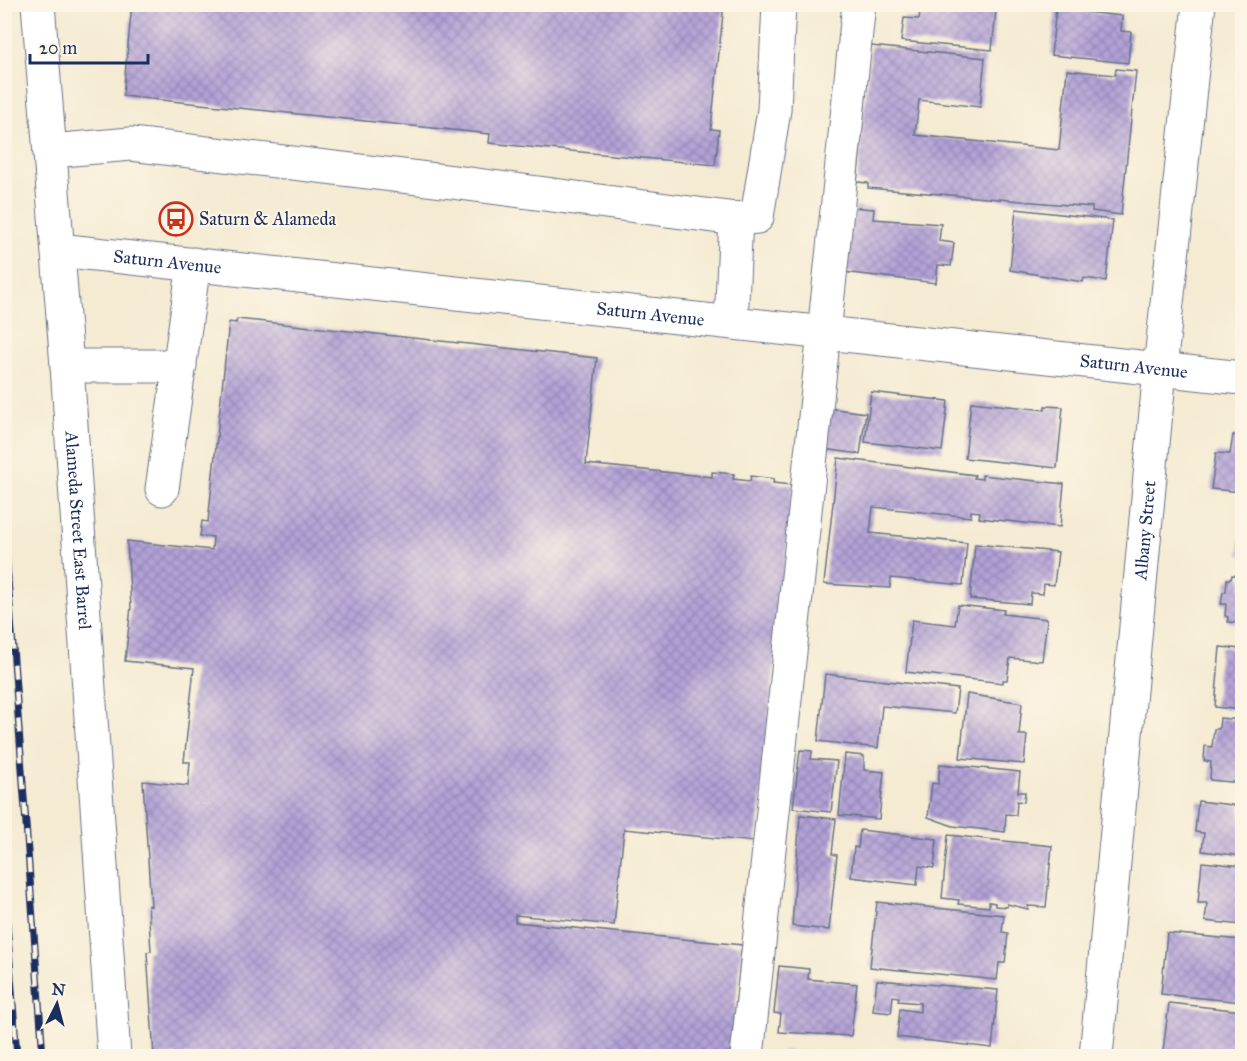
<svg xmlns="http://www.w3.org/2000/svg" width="1247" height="1061" font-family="'IM FELL Great Primer',serif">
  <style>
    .building { fill: url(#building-cross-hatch) }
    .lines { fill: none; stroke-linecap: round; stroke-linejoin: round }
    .minor-casing { stroke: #677187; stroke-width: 35 }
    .minor { stroke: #fff; stroke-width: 33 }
    .rail-casing { stroke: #1b2f5e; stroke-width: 7 }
    .rail { stroke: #fcf5e5; stroke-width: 4.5; stroke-dasharray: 14; stroke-linecap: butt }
    .labels { text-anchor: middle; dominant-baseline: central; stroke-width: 4.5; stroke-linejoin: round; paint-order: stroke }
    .poi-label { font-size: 18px; fill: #1b2f5e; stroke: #fcf5e5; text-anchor: start }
    .street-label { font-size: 18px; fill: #1b2f5e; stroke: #fcf5e5 }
  </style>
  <defs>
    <pattern id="building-cross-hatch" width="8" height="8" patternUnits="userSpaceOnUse" patternTransform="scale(1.5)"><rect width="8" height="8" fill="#b3a2d7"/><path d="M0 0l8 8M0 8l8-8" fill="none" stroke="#9184b2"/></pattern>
  </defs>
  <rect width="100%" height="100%" fill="#fcf5e5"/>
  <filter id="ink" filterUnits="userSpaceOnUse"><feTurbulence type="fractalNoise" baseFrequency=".0167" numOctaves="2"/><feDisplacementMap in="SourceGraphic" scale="12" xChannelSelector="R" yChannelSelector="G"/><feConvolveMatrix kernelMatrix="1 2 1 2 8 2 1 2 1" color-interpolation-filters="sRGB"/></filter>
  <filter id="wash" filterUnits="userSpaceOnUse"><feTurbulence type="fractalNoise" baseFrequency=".008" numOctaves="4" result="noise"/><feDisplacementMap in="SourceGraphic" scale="24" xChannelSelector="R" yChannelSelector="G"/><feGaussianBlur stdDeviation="1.35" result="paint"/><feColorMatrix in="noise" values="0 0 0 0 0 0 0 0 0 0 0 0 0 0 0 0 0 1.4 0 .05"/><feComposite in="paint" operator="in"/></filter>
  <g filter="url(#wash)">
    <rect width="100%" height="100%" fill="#f5ebd3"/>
    <g id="blocks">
      <path class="building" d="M 132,4 L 724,4 L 711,129 L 719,130 L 715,165 L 489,143 L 490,134 L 123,96 Z
        M 921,4 L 996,11 L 992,50 L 901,41 L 904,18 L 919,19 Z
        M 1056,9 L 1122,16 L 1121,31 L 1131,32 L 1128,63 L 1051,55 Z
        M 871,46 L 985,58 L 980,107 L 919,100 L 915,135 L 1059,150 L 1067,70 L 1115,75 L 1116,69 L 1136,71 L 1121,215 L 1092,211 L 1092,207 L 868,188 L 868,183 L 857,182 Z
        M 850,207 L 874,209 L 873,219 L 941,224 L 939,241 L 954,243 L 951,266 L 938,265 L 936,283 L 843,272 Z
        M 1016,209 L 1113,220 L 1106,281 L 1084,278 L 1083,282 L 1010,270 Z
        M 1241,271 L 1242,271 L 1242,292 L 1239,292 Z
        M 237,319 L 597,358 L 586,464 L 712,477 L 712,472 L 734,474 L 733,479 L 750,481 L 751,476 L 774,479 L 773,483 L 793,485 L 756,842 L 624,829 L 614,925 L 515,915 L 515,922 L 742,945 L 730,1056 L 154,1056 L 147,952 L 151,951 L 148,905 L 151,906 L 143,781 L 188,786 L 190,762 L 184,762 L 194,668 L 125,661 L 131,607 L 127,541 L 212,550 L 213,537 L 200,536 L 202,521 L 208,522 L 229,322 L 236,323 Z
        M 871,392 L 948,401 L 942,451 L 865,442 Z
        M 971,402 L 1045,410 L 1045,406 L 1063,407 L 1057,468 L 965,458 Z
        M 828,408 L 866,413 L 860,454 L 823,449 Z
        M 1233,435 L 1242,436 L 1242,492 L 1211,489 L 1216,453 L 1230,454 Z
        M 838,458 L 975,475 L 974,478 L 982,479 L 982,475 L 1064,484 L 1060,527 L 979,518 L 980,512 L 971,511 L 971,517 L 873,507 L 870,533 L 967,543 L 963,585 L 891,578 L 890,588 L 824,584 Z
        M 1241,539 L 1242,539 L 1242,556 L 1239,555 Z
        M 975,544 L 1058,552 L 1054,585 L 1044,584 L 1043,594 L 1031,593 L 1030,604 L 970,599 Z
        M 1232,575 L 1242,576 L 1242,623 L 1228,622 L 1228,617 L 1225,616 L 1226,604 L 1221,604 L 1223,592 L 1226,592 L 1227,579 L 1231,579 Z
        M 958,605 L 1004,610 L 1003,614 L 1047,619 L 1042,661 L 1010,658 L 1007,680 L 1003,680 L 1003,683 L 906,672 L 912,620 L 955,625 Z
        M 1220,647 L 1242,649 L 1242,710 L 1215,707 Z
        M 825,674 L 958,689 L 955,713 L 882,706 L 878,748 L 818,741 Z
        M 967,694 L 1022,703 L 1019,735 L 1027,735 L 1024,764 L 960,758 Z
        M 1220,718 L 1240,720 L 1239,731 L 1242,731 L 1242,783 L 1210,780 L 1211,762 L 1204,761 L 1205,746 L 1212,747 L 1214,729 L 1219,729 Z
        M 800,750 L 812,751 L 811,759 L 837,761 L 831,812 L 793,808 Z
        M 845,754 L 864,756 L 864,770 L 884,772 L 879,819 L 839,815 Z
        M 940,764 L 1020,772 L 1018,792 L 1025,792 L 1024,802 L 1017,801 L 1016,815 L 1006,814 L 1005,832 L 953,826 L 928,817 L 932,783 L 938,784 Z
        M 1198,801 L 1240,806 L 1242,856 L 1202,851 L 1204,833 L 1195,832 Z
        M 800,815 L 836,819 L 832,854 L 837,855 L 829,930 L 792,926 Z
        M 860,830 L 937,839 L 934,868 L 919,866 L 917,885 L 851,877 L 854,847 L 858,848 Z
        M 948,835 L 1052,846 L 1046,907 L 1028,906 L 1028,909 L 1007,904 L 1007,907 L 995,906 L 995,903 L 989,902 L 989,907 L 958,904 L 959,900 L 942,898 Z
        M 1202,862 L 1242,866 L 1242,925 L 1205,921 L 1207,903 L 1198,903 Z
        M 877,902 L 1004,915 L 1002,932 L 1008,933 L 1005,963 L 999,963 L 997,980 L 870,967 Z
        M 1167,933 L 1242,940 L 1242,1002 L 1161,994 Z
        M 779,966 L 809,969 L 808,979 L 857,984 L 851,1036 L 779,1032 L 781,1014 L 774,1013 Z
        M 877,980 L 998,990 L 992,1048 L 897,1037 L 900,1009 L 920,1012 L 920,1003 L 898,1001 L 899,997 L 893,996 L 891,1013 L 873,1011 Z
        M 1169,1003 L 1242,1011 L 1242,1056 L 1208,1056 L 1163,1051 Z
        M 783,1051 L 827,1055 L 827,1056 L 782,1056 Z
        M 917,1052 L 941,1055 L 941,1056 L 917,1056 Z
        M 897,1053 L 916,1055 L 916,1056 L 897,1056 Z"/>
    </g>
  </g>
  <g filter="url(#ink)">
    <use href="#blocks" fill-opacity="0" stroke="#677187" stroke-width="1.5"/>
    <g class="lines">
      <g class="minor-casing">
        <g id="minor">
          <path id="s1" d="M 38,4 L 67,366 L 114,1056"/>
          <path d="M 50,151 L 131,144 L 461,183 L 736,219 L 731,322"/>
          <path d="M 736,219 L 757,217 L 774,110 L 779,4"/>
          <path id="s2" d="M 58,250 L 1242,378"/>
          <path d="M 67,366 L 180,366"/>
          <path d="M 162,489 L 194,264"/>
          <path d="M 747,1056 L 859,4"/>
          <path id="s3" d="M 1096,1056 L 1160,369 L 1199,4"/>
        </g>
      </g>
      <use href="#minor" class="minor"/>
      <g class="rail-casing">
        <path id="rail" d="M 4,524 L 43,1056
          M 4,884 L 17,1056"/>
      </g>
      <use href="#rail" class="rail"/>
    </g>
  </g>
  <defs>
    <g id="bus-ring" transform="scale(1.725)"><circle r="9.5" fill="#fcf5e5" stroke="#c8321e" stroke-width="1.5"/><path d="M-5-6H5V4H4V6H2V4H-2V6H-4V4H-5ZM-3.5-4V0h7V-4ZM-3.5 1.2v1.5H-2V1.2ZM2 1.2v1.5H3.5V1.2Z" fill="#c8321e"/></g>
  </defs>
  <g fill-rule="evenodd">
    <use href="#bus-ring" x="176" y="219"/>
  </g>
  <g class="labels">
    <g class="poi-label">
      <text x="199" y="219">Saturn &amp; Alameda</text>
    </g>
    <g class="street-label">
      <text stroke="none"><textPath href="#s2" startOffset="110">Saturn Avenue</textPath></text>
      <text stroke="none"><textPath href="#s2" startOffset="596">Saturn Avenue</textPath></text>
      <text stroke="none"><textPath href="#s2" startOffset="1082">Saturn Avenue</textPath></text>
      <text stroke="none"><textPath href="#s1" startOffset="528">Alameda Street East Barrel</textPath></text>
      <text stroke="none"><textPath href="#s3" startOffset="528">Albany Street</textPath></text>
    </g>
  </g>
  <rect width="1247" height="1061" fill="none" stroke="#fcf5e5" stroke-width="24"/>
  <g transform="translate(57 1004) rotate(6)" stroke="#fcf5e5" stroke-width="4.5" paint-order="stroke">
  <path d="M0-4.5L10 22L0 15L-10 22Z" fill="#1b2f5e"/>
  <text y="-9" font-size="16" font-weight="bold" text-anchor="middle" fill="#1b2f5e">N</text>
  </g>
  <path d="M30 54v9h118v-9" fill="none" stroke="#1b2f5e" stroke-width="3"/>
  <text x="39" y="54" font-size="18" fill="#1b2f5e" stroke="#fcf5e5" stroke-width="4.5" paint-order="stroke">20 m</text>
</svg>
